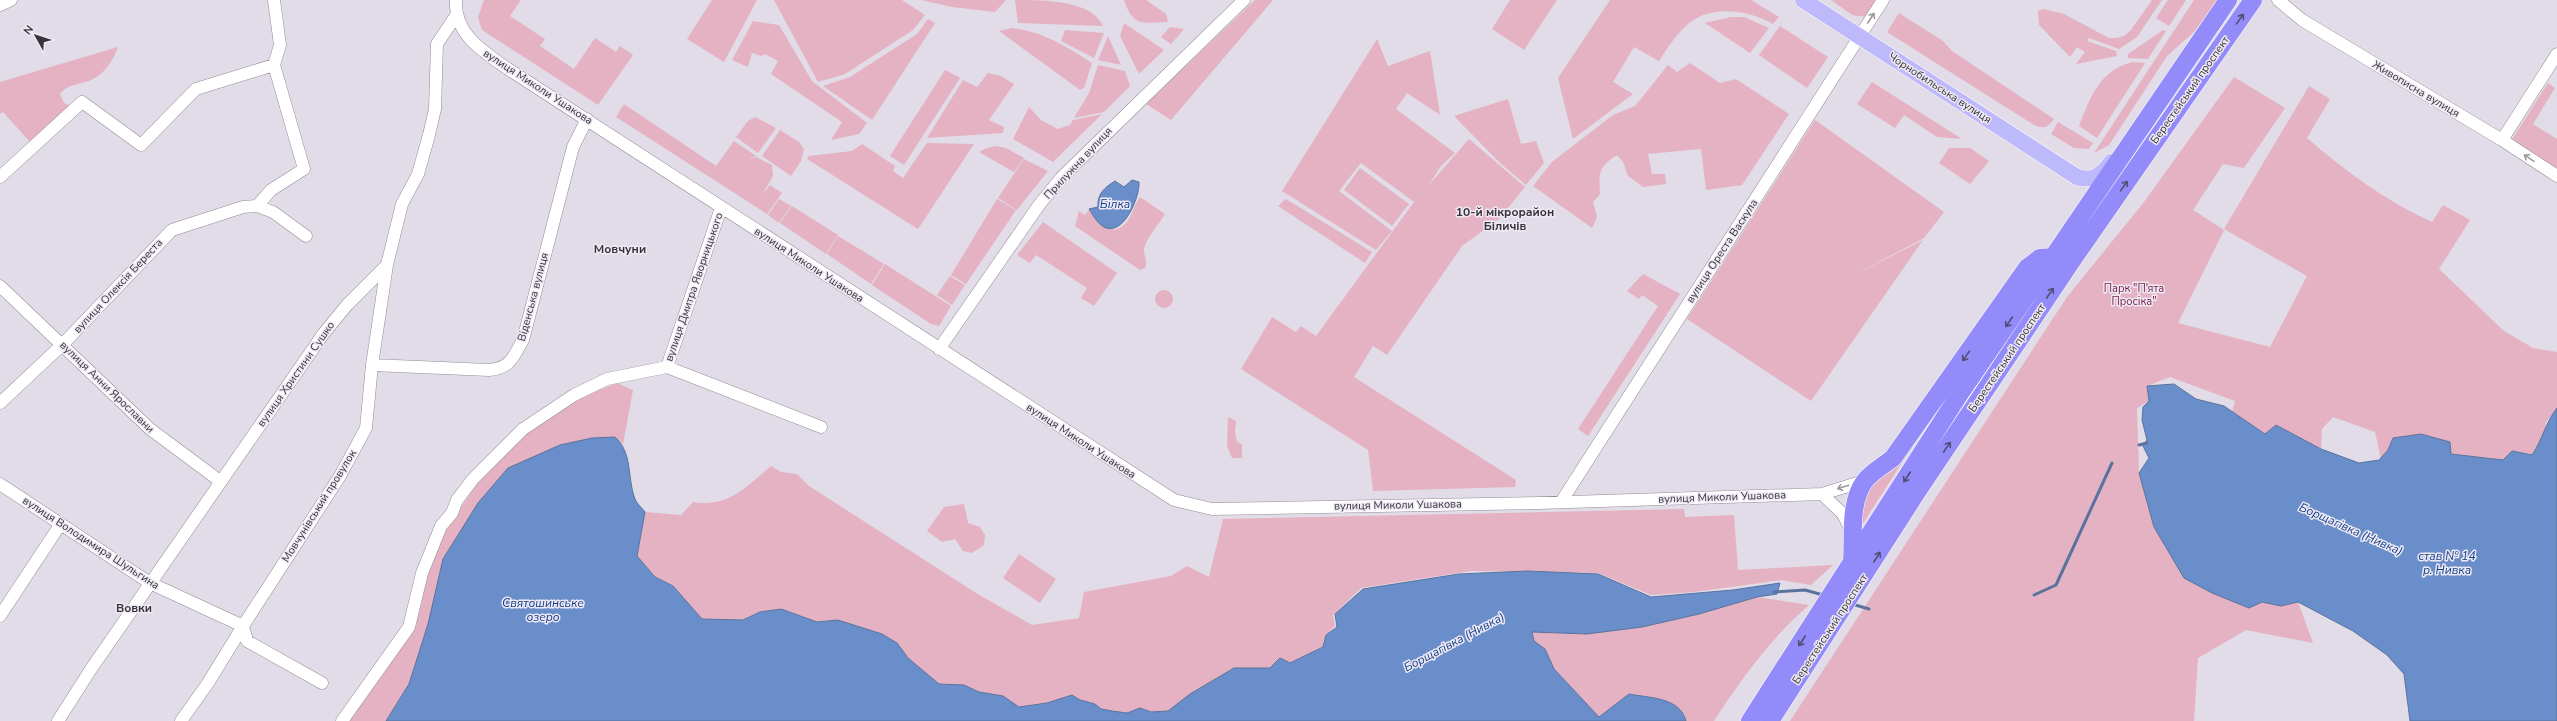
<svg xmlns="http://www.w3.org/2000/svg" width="2557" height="721" font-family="'Nunito Sans',sans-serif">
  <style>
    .green { fill: #e4b2c2 }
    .water { fill: #698eca; stroke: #5a739e }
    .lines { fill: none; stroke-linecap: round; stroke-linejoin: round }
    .stream { stroke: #5a739e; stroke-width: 3 }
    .minor-casing { stroke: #918c96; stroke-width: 13 }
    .major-casing { stroke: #fff; stroke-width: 17 }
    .highway-casing { stroke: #fff; stroke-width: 19 }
    .minor { stroke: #fff; stroke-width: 12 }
    .major { stroke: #beb9fb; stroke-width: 16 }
    .highway { stroke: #928bf9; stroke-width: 18 }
    .oneway { stroke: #9a9a9c }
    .oneway2 { stroke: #524e72 }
    .labels { text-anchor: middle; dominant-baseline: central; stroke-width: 3; stroke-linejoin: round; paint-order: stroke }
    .street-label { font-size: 11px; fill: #363438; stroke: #eee9f4 }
    .park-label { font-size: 11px; fill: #791e47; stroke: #eee9f4 }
    .water-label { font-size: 12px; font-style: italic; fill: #133f87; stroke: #eee9f4 }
    .neighbourhood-label { font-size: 12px; font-weight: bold; fill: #363438; stroke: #eee9f4 }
  </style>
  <rect width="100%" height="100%" fill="#e1dce7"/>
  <path class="green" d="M 484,0 L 521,0 L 510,16 L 545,39 L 540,46 L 574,69 L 595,38 L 616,52 L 620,46 L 633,55 L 598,105 L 482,30 L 478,17 Z
    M 712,0 L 757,0 L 724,62 L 687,39 Z
    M 774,0 L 902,0 L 925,15 L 913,30 L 845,74 L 818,82 Z
    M 921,0 L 1006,0 L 995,12 L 952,7 Z
    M 1015,0 C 1043,0 1092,0 1103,26 L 1018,23 Z
    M 1124,0 L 1146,0 L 1166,14 L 1168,22 C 1142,23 1133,27 1124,0 Z
    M 1255,0 L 1273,0 L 1171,120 L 1146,104 Z
    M 1510,0 L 1557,0 L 1524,50 L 1492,29 Z
    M 1610,0 L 1751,0 L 1779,17 L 1773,24 C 1751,11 1718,5 1693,20 C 1679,30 1668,47 1659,61 L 1634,47 L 1613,82 L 1633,94 L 1573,139 L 1558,78 Z
    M 1831,0 L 1879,0 L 1867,17 L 1852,15 Z
    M 2152,0 L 2162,0 L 2137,37 L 2119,49 L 2089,38 L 2087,41 L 2116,51 L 2117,56 L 2076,64 L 2085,52 L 2077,47 L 2070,57 L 2039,25 L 2038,11 L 2043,9 L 2064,14 L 2109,38 L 2117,38 L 2124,36 L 2131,30 Z
    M 2168,0 L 2186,0 L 2169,26 L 2156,18 Z
    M 2194,0 L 2217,0 L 2195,31 L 2167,56 L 2109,145 L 2094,153 Z
    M 1899,13 L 1943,41 L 1952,51 L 2054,119 C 2047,128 2044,129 2034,125 L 1887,32 Z
    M 1731,17 L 1744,17 L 1769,28 L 1750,53 L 1705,23 Z
    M 928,19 L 935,23 L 872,120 L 823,86 L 850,77 L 917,34 Z
    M 753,21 L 779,25 L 812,81 L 867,123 L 859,134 L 831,140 L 842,122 L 771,74 L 778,61 L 765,54 L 761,56 L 752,53 L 748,67 L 732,60 Z
    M 1124,23 L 1164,50 L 1139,74 L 1120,36 Z
    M 1780,26 L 1828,57 L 1807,88 L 1759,55 Z
    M 1170,27 L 1184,29 L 1171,44 L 1161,37 Z
    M 1012,28 C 1044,32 1065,46 1092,63 L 1084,88 L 1080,90 L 999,31 Z
    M 1065,30 L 1104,33 L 1094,58 L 1061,41 Z
    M 2163,30 L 2166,31 L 2148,59 L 2128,58 L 2128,54 Z
    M 1108,36 L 1121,65 L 1098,60 Z
    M 1377,39 L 1388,66 L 1430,51 L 1440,115 L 1407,93 L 1396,109 L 1455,153 L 1441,166 L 1428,186 L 1469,139 L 1525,187 L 1499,219 L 1462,246 L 1387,355 L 1373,346 L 1354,377 L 1516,480 L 1515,487 L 1373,491 L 1368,450 L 1241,369 L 1272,317 L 1296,332 L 1301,326 L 1316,336 L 1414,202 L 1361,163 L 1339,191 L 1392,231 L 1376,250 L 1282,191 Z
    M 118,47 C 114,59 105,73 93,79 C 81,85 69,83 60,94 L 64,103 L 72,106 L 31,143 L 3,112 L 0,114 L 0,82 Z
    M 2132,62 L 2145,63 L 2097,138 L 2079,126 C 2090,98 2099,71 2132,62 Z
    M 1690,63 L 1720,83 L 1736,79 L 1789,114 L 1742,185 L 1706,190 L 1701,149 L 1648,154 L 1652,174 L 1665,174 L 1666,184 L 1643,187 L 1628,176 L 1623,162 L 1617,155 C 1598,167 1599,174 1600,194 L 1593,202 L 1597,217 L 1592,228 L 1533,186 L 1552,162 L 1613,115 L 1635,106 L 1668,65 L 1677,72 Z
    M 1098,65 L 1125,71 L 1130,86 L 1104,112 L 1074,118 L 1089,93 Z
    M 945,70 L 960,78 L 904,165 L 890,156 Z
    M 988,73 L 1001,76 L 1014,84 L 989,120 L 1004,127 L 1003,133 L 927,138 L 963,80 L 977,87 Z
    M 2234,77 L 2285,108 L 2244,168 L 2223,164 L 2193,210 L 2224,230 L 2178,323 L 2270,347 L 2307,276 L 2224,229 L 2309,86 L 2330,99 L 2307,138 C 2345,171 2386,201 2432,222 L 2443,205 L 2470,220 L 2439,269 L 2504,331 L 2533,348 L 2557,352 L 2557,408 L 2546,422 L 2543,439 L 2532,455 L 2512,451 L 2503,460 L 2451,454 L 2393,438 L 2388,450 L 2381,459 L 2375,432 L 2333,417 L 2322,429 L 2321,449 L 2276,425 L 2265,434 L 2232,412 L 2235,401 L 2170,377 L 2147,386 L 2149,401 L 2137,408 L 2139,473 L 2154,527 L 2167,546 L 2249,608 L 2262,602 L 2281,606 L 2298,602 L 2313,643 L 2246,630 L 2198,658 L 2194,721 L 1790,721 L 2067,297 L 2144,202 Z
    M 1872,82 L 1962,139 L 1937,137 L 1904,115 L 1895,128 L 1857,104 Z
    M 2548,83 L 2555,88 L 2533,124 L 2557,139 L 2557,172 L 2511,141 Z
    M 1508,99 L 1521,144 L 1536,141 L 1544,163 L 1526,185 L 1500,163 L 1454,116 Z
    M 624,104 L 716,166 L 734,141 L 756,156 L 748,159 L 756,157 L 772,165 L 773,176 L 762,195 L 770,185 L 782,193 L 767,214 L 616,117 Z
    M 1029,107 L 1041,120 L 1058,129 L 1070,125 L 1073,120 L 1102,114 L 1053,162 L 1013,139 Z
    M 755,117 L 776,128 L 758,153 L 736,137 L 748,121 Z
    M 1815,120 L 1944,212 L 1924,238 L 1850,277 L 1923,240 L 1811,401 L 1687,319 Z
    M 2058,122 L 2093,143 L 2089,149 L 2074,148 L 2051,134 Z
    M 780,130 L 799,142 L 804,149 L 801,161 L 791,176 L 762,156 Z
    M 927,143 L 974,144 L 918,229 L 807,159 L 809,156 L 852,151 L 862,144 L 895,166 L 893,171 L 903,178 Z
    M 997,146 L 1006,148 L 1024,158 L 1014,172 L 979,152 L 987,148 Z
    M 1949,148 L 1970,148 L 1989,161 L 1970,184 L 1939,163 Z
    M 1024,159 L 1048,171 L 1017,210 L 998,198 Z
    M 1360,168 L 1409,204 L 1392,226 L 1344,190 Z
    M 1140,197 L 1165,214 C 1160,223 1145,239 1144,250 C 1144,257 1148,260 1145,268 L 1140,270 L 1075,226 L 1079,211 L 1085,215 L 1089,210 C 1098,222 1111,239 1126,223 C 1132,216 1134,205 1140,197 Z
    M 779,199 L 791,206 L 779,223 L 768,215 Z
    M 997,199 L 1016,210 L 966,284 L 951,275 Z
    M 1286,199 L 1372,252 L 1365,263 L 1278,206 Z
    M 792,206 L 838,235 L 826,254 L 780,223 Z
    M 1043,222 L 1117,273 L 1094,306 L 1081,298 L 1087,288 L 1036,255 L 1030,263 L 1017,255 Z
    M 838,236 L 884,264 L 871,284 L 827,254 Z
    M 885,264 L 951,306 L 939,326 L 931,324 L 872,285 Z
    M 1643,274 L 1680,294 L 1588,436 L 1578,429 L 1658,306 L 1642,295 L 1639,299 L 1627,291 Z
    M 950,276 L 965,285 L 952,305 L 937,295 Z
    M1155 299a9 9 0 1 1 18 0a9 9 0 1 1-18 0Z
    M 617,383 L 633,390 L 623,444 L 615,437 L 592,438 L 428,624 L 409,684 L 386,721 L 347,721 L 413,628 L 421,605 L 423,585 L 444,532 L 479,481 L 525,433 L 575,400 Z
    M 1228,417 L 1236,421 L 1235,432 L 1237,442 L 1242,444 L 1242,458 L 1232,458 L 1227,446 Z
    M 1928,422 L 1862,525 L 1860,519 L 1865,492 Z
    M 771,466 L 781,472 L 797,474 L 809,486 L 976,593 L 1032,625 L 1079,618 L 1084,592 L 1171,576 L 1187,566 L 1209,577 L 1223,519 L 1684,509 L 1685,517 L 1734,515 L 1738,570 L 1833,565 L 1811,585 L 1781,580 L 1694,592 L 1651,595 L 1598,573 L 1471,571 L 1361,588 L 1333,615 L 1335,626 L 1326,635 L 1323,647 L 1290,664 L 1285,662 L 1270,668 L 1234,668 L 1190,694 L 1168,711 L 1151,712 L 1140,708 L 1127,713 L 1112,711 L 1101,709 L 1095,704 L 1080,700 L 1072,695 L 1047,703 L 1019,707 L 1003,696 L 979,692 L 964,685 L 939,684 L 908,658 L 897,643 L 882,634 L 838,620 L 817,622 L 781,609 L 760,612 L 743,620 L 702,619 L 673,586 L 655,577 L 637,556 L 645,512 L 681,515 L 693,502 C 728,508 746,487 771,466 Z
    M 964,504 L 968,523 L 980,527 L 985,535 L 984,545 L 972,553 L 963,551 L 955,539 L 942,542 L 927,531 L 944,507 Z
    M 1019,554 L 1056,579 L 1040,603 L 1003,578 Z
    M 1757,597 L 1809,605 C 1771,638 1742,678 1714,721 L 1686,721 L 1684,714 L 1650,698 L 1629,694 L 1599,717 L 1554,669 L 1545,649 L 1534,641 L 1532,632 L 1587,634 L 1699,614 Z"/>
  <path class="water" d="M 1132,180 L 1139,182 C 1140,196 1125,234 1106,228 C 1098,225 1093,215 1089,209 L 1098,207 C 1097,194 1104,188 1115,181 L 1124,187 Z
    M 2174,384 L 2196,399 L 2224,406 L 2265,434 L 2276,425 L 2321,449 L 2359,463 L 2379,460 L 2388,450 L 2393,438 L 2421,434 L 2450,442 L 2451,454 L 2503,460 L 2512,451 L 2532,455 C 2543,439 2545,423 2557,408 L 2557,721 L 2410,721 L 2404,674 L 2387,655 L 2353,631 L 2298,602 L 2281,606 L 2262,602 L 2249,608 L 2212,593 L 2184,578 L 2154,527 L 2139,473 L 2149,458 L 2143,446 L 2147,440 L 2142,420 L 2143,407 L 2149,401 L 2147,386 Z
    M 615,437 C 633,453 627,478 635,499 C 637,504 642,508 645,512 L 637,556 L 655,577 L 673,586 L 702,619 L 743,620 L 760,612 L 781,609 L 817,622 L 838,620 L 882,634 L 897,643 L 908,658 L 939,684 L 964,685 L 979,692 L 1003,696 L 1019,707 L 1047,703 L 1072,695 L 1080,700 L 1095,704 L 1101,709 L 1112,711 L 1127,713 L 1140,708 L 1151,712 L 1168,711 L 1190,694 L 1234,668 L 1270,668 L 1280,658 L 1290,663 L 1323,647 L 1326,635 L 1337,627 L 1335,614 L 1363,589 L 1459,574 L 1527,571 L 1598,574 L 1651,597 L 1733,590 L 1780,583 L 1777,594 L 1757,597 L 1699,614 L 1642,627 L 1587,634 L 1532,632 L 1534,641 L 1545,649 L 1554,669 L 1599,717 L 1629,694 C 1649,698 1680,697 1686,721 L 386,721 L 409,684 L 428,624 L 443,559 L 478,503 L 508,468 L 560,445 L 592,438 Z"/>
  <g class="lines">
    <path class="stream" d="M 2139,445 L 2147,443
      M 1774,592 L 1805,590 L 1823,595
      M 2034,595 L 2056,585 L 2112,463
      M 1852,604 L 1869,609"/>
    <g class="minor-casing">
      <path id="minor" d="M 456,0 C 454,33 481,50 505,67 L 1174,500 L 1212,509 L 1539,503 L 1822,494 L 1864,481
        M 2278,0 L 2302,20 L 2502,140 L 2557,176
        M 0,5 L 11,0
        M 2502,140 L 2557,54
        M 0,177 L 82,102 L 141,145 L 196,89 L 274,65
        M 257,206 L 271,190 L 304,169 L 274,65 L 280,45 L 274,0
        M 0,286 L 150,429 L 220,481
        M 939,349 L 1039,205 L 1061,178 L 1244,0
        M 372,365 L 489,370 C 511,368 513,357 523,340 L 573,147 L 587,119
        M 667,367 L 721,208
        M 0,403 L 63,344 L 172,230 L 243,207 L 257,206 L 273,212 L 306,236
        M 0,484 L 150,583 L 243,626 L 247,641 L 322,683
        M 1822,494 L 1843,514 L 1851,530
        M 1561,502 L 1883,0
        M 0,616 L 60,525
        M 58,721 L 91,669 L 324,333 L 347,305 L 387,265 L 402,204 L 418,174 L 429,135 L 435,109 L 437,44 L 457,14
        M 181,721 L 208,683 L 243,626 L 340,476 L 366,428 L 372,365 L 387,265
        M 342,721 L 409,627 L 422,573 L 441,526 L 452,513 L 457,500 L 473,479 L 523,429 L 574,395 L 607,379 L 667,367 L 821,427"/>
    </g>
    <g class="major-casing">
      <path id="major" d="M 1803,0 L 2077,177 C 2093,182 2102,175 2111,162"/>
    </g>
    <g class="highway-casing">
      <path id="highway" d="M 1852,561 C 1854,535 1849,504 1864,482 C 1870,473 1884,465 1893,458 L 2027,268 L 2040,258 L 2053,257
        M 1750,721 L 1959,395 L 2228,0
        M 1770,721 L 1915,495 L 2071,262 L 2253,0"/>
    </g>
    <use href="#minor" class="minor"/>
    <use href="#major" class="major"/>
    <use href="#highway" class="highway"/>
  </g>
  <defs><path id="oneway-shaft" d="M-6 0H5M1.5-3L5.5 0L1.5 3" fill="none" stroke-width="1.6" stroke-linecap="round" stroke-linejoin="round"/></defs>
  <g class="oneway">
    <use href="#oneway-shaft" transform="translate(1871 18) rotate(-57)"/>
    <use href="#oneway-shaft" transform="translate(2529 158) rotate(-146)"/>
    <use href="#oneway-shaft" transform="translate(1843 487) rotate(163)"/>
  </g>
  <g class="oneway2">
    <use href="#oneway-shaft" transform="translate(2240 19) rotate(-55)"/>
    <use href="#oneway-shaft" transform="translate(2124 186) rotate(-55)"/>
    <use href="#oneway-shaft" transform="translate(2050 293) rotate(-56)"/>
    <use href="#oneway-shaft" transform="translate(2009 322) rotate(124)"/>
    <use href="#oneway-shaft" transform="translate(1966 356) rotate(125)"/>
    <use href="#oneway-shaft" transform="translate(1947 447) rotate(-56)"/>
    <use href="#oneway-shaft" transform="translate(1907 477) rotate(123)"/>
    <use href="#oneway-shaft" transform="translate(1877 557) rotate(-58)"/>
    <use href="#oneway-shaft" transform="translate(1802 641) rotate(123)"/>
  </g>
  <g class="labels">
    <g class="street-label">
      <text transform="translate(538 87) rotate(33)">вулиця Миколи Ушакова</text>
      <text transform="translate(1940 88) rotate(33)">Чорнобильська вулиця</text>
      <text transform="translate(2416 89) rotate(31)">Живописна вулиця</text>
      <text transform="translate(2190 90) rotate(-55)">Берестейський проспект</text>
      <text transform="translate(1078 163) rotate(-47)">Прилужна вулиця</text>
      <text transform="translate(1722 251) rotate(-57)">вулиця Ореста Васкула</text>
      <text transform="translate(809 265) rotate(33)">вулиця Миколи Ушакова</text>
      <text transform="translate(118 286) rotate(-47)">вулиця Олексія Береста</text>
      <text transform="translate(694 287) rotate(-71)">вулиця Дмитра Яворницького</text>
      <text transform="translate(533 297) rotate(-75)">Віденська вулиця</text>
      <text transform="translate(2007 358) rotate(-56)">Берестейський проспект</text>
      <text transform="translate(296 374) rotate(-55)">вулиця Христини Сушко</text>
      <text transform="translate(107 387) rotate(44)">вулиця Анни Ярославни</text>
      <text transform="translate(1081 441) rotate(33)">вулиця Миколи Ушакова</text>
      <text transform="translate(1722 497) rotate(-2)">вулиця Миколи Ушакова</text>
      <text transform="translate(1398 505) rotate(-1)">вулиця Миколи Ушакова</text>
      <text transform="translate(319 506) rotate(-58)">Мовчунівський провулок</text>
      <text transform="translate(91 543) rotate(33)">вулиця Володимира Шульгина</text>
      <text transform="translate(1830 629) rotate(-57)">Берестейський проспект</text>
    </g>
    <g class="park-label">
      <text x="2134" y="288">Парк "П'ята<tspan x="2134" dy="13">Просіка"</tspan></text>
    </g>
    <g class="water-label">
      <text x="1115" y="204">Білка</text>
      <text transform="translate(2351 529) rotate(24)">Борщагівка (Нивка)</text>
      <text x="2447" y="556">став № 14<tspan x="2447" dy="14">р. Нивка</tspan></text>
      <text x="543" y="603">Святошинське<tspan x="543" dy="14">озеро</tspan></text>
      <text transform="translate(1454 642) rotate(-28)">Борщагівка (Нивка)</text>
    </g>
    <g class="neighbourhood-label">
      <text x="1505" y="212">10-й мікрорайон<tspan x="1505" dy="14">Біличів</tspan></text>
      <text x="620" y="249">Мовчуни</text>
      <text x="134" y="608">Вовки</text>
    </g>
  </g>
  <g transform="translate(36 36) rotate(309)" stroke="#eee9f4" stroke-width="3" paint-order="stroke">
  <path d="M0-3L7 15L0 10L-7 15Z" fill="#363438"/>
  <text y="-6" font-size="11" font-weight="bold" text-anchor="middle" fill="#363438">N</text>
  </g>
</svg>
